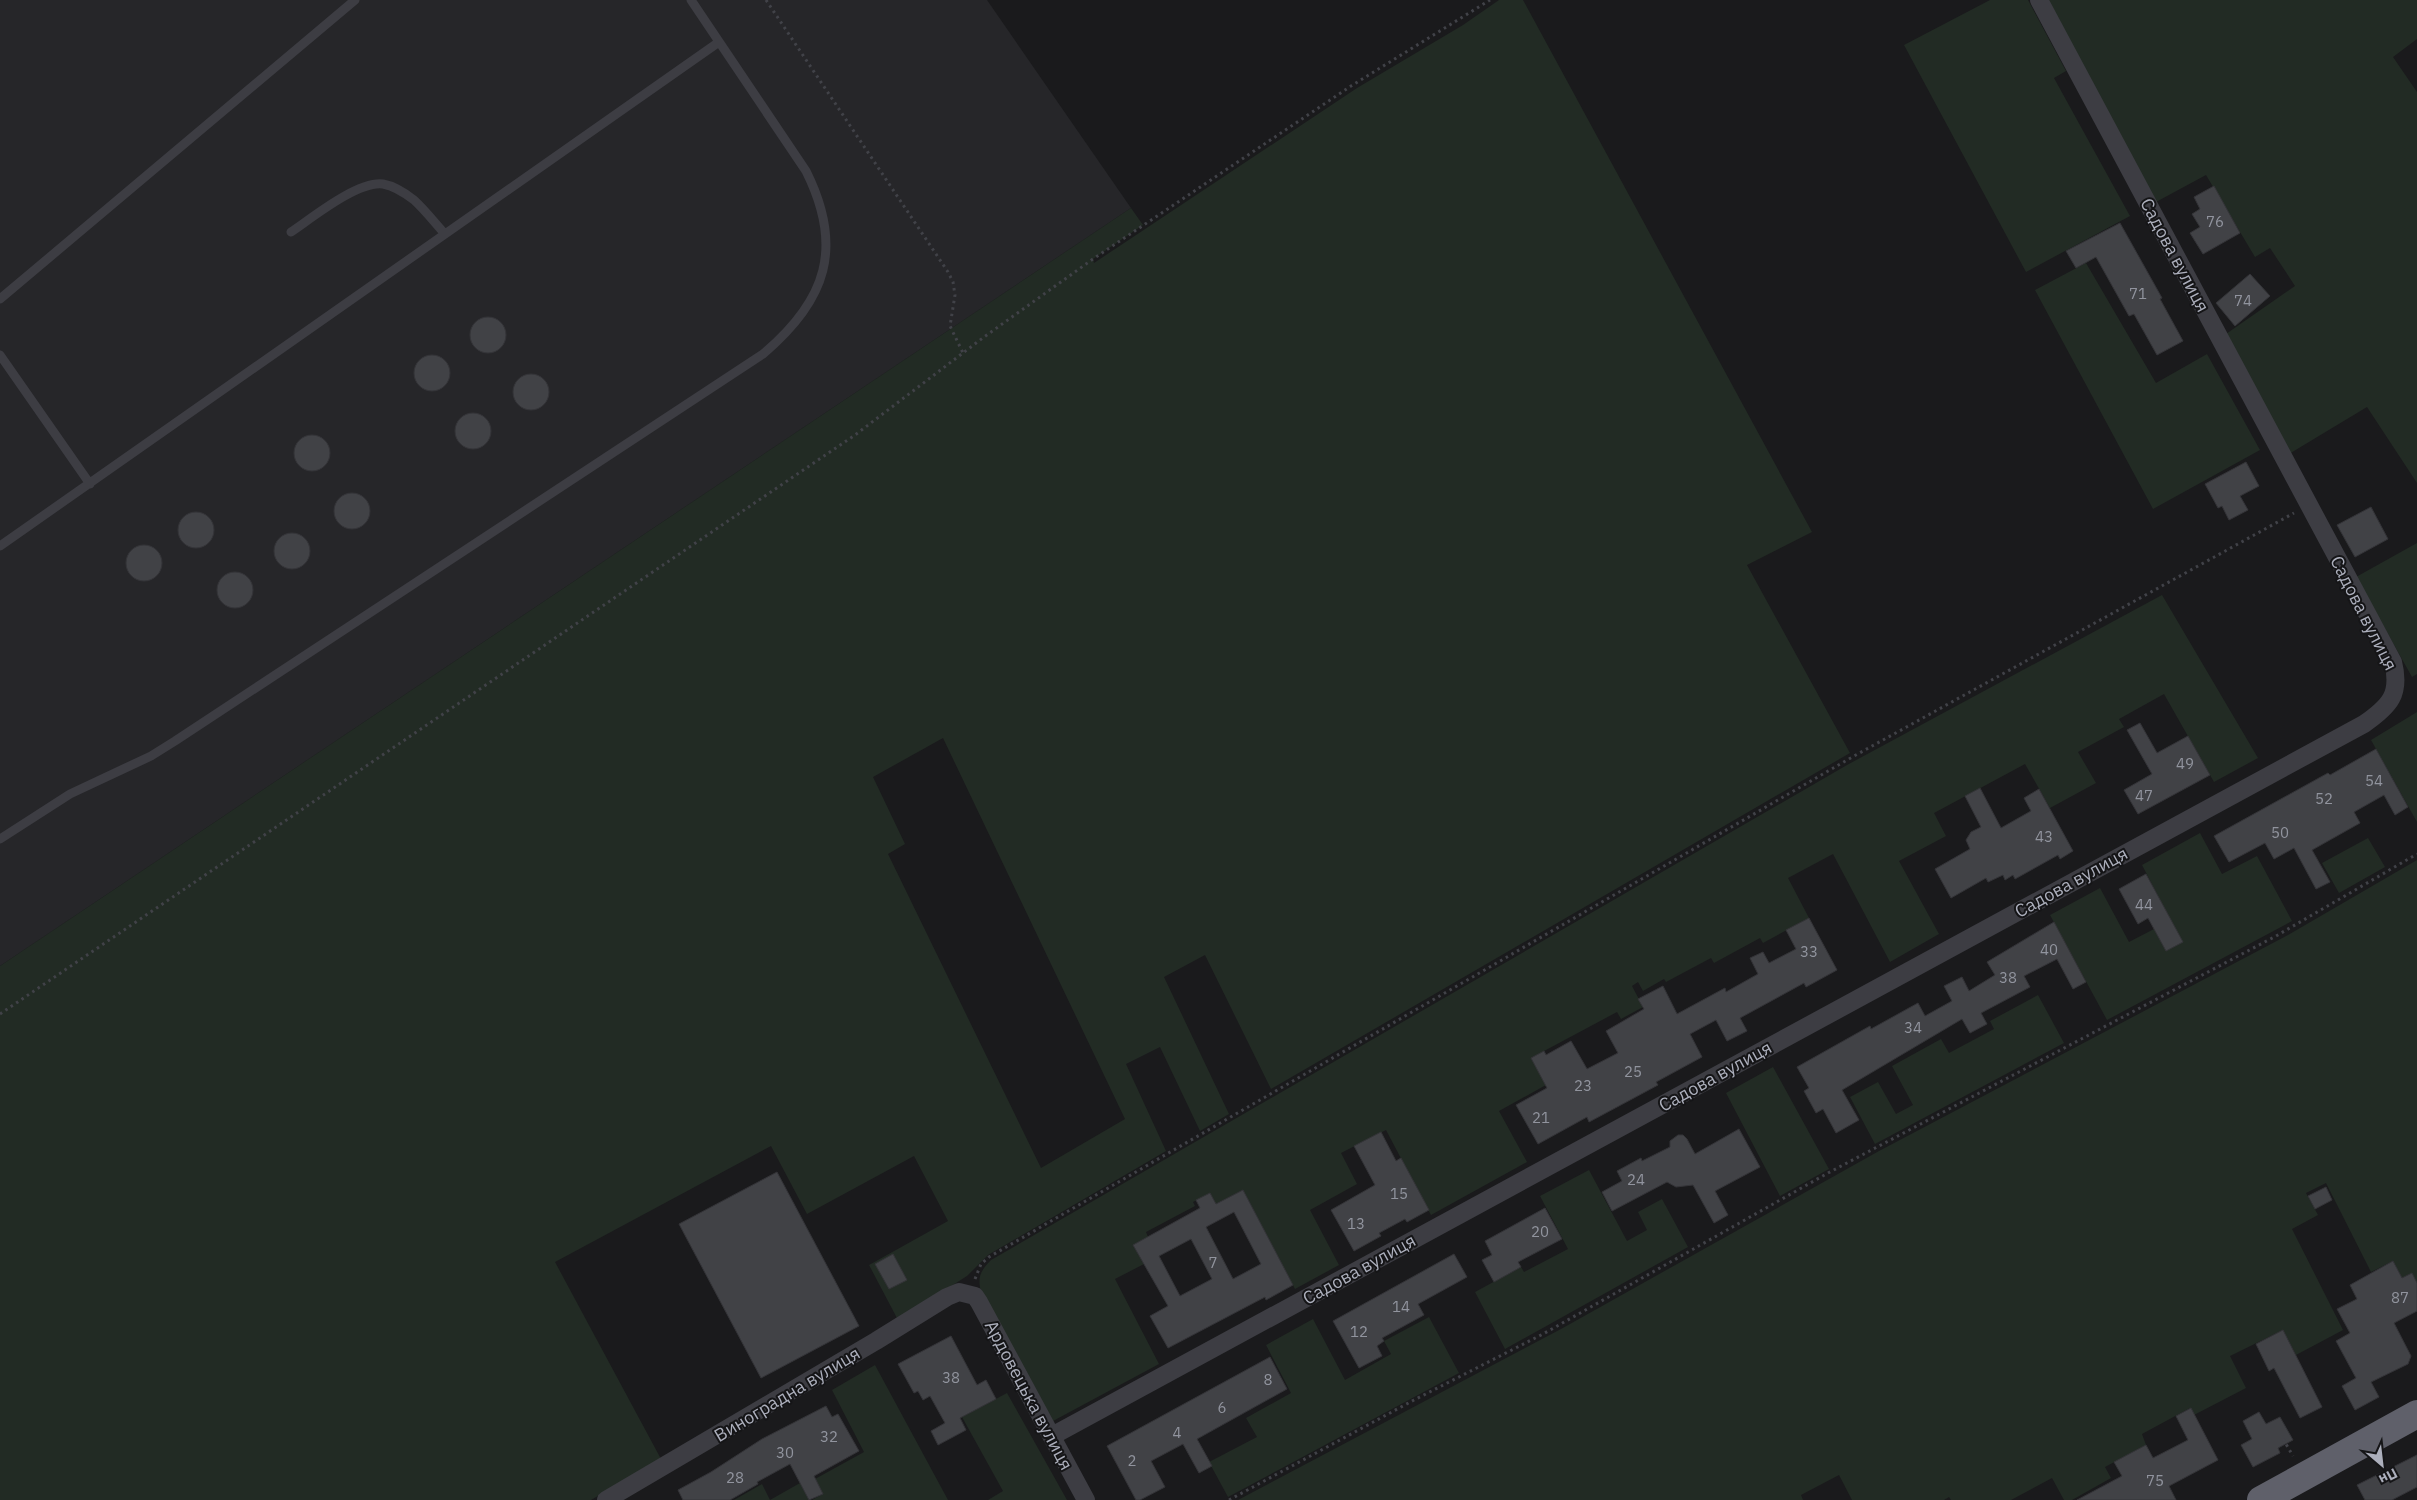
<svg xmlns="http://www.w3.org/2000/svg" width="2417" height="1500" font-family="'IBM Plex Sans',sans-serif">
  <style>
    .built { fill: #262629 }
    .green { fill: #222b24; fill-rule: evenodd }
    .building { fill: #414246; stroke: #343438; fill-rule: evenodd }
    .lines { fill: none; stroke-linecap: round; stroke-linejoin: round }
    .path { stroke: #414248; stroke-width: 3; stroke-dasharray: 2.5 4; stroke-linecap: butt }
    .service { stroke: #3d3d43; stroke-width: 9 }
    .minor { stroke: #3d3d43; stroke-width: 18 }
    .trunk { stroke: #5f606a; stroke-width: 28 }
    .labels { text-anchor: middle; dominant-baseline: central; stroke-width: 4; stroke-linejoin: round; paint-order: stroke }
    .number-label { font-size: 15px; fill: #91949e }
    .street-label { font-size: 18px; fill: #acafbc; stroke: #151517 }
  </style>
  <rect width="100%" height="100%" fill="#1a1a1c"/>
  <path class="built" d="M 0,0 L 987,0 L 1131,208 L 0,966 Z"/>
  <path class="green" d="M 1499,0 L 1523,0 L 1812,532 L 1747,565 L 1850,753 L 1271,1089 L 1205,955 L 1164,977 L 1229,1114 L 1200,1131 L 1160,1047 L 1126,1064 L 1166,1151 L 988,1255 L 967,1276 L 898,1320 L 869,1265 L 948,1221 L 914,1156 L 807,1214 L 771,1146 L 555,1262 L 661,1459 L 591,1500 L 0,1500 L 0,966 L 1131,208 L 1143,225 L 1093,259 L 1094,263 L 1357,88 L 1463,25 ZM 943,738 L 1125,1119 L 1041,1168 L 888,854 L 905,844 L 873,777 Z
    M 1990,0 L 2028,0 L 2066,71 L 2054,78 L 2130,216 L 2026,272 L 1904,45 Z
    M 2048,0 L 2417,0 L 2417,39 L 2393,57 L 2417,92 L 2417,483 L 2367,407 L 2289,454 L 2226,334 L 2295,286 L 2270,248 L 2255,257 L 2206,175 L 2156,202 Z
    M 2086,263 L 2156,383 L 2207,354 L 2260,450 L 2153,509 L 2035,290 Z
    M 2417,543 L 2417,674 L 2412,677 L 2356,577 Z
    M 2162,595 L 2258,758 L 2214,782 L 2164,694 L 2119,719 L 2124,727 L 2078,752 L 2096,783 L 2050,808 L 2025,764 L 1934,813 L 1946,836 L 1899,861 L 1939,934 L 1890,962 L 1833,854 L 1788,878 L 1809,918 L 1763,943 L 1760,938 L 1714,963 L 1711,958 L 1666,982 L 1664,979 L 1643,991 L 1638,982 L 1632,986 L 1643,1007 L 1621,1019 L 1617,1012 L 1531,1058 L 1546,1085 L 1499,1111 L 1527,1162 L 1431,1215 L 1386,1130 L 1341,1153 L 1357,1184 L 1310,1210 L 1339,1265 L 1295,1289 L 1243,1190 L 1216,1204 L 1210,1193 L 1193,1202 L 1195,1206 L 1146,1232 L 1148,1237 L 1133,1245 L 1144,1264 L 1115,1279 L 1159,1364 L 1053,1421 L 982,1295 C 977,1279 979,1272 991,1260 L 1847,765 Z
    M 2417,712 L 2417,822 L 2371,740 Z
    M 2200,833 L 2222,874 L 2257,856 L 2292,921 L 2107,1020 L 2050,915 L 2100,888 L 2129,942 L 2154,929 L 2166,951 L 2182,942 L 2142,865 Z
    M 2368,838 L 2385,867 L 2339,893 L 2322,863 Z
    M 2417,860 L 2417,1283 L 2412,1273 L 2402,1278 L 2393,1261 L 2371,1272 L 2326,1183 L 2306,1193 L 2318,1215 L 2292,1229 L 2343,1330 L 2296,1355 L 2283,1330 L 2230,1356 L 2246,1388 L 2194,1415 L 2190,1408 L 2142,1434 L 2146,1445 L 2105,1467 L 2111,1478 L 2072,1500 L 2064,1500 L 2052,1478 L 2011,1500 L 1951,1500 L 1949,1497 L 1944,1500 L 1852,1500 L 1839,1475 L 1801,1495 L 1803,1500 L 1238,1500 L 1561,1329 L 1879,1151 L 2288,935 Z
    M 2038,995 L 2064,1043 L 1875,1144 L 1850,1097 L 1878,1082 L 1896,1114 L 1913,1105 L 1892,1066 L 1941,1039 L 1949,1053 L 1994,1029 L 1990,1021 Z
    M 1773,1067 L 1829,1169 L 1780,1196 L 1726,1093 Z
    M 1589,1170 L 1627,1241 L 1647,1230 L 1638,1212 L 1662,1199 L 1688,1247 L 1505,1349 L 1475,1292 L 1521,1267 L 1524,1272 L 1568,1249 L 1540,1196 Z
    M 1429,1317 L 1459,1373 L 1228,1497 L 1209,1462 L 1257,1437 L 1246,1418 L 1291,1393 L 1266,1345 L 1313,1319 L 1345,1380 L 1391,1354 L 1384,1341 Z
    M 875,1365 L 948,1500 L 812,1500 L 823,1494 L 815,1479 L 864,1452 L 832,1390 Z
    M 1007,1393 L 1067,1500 L 988,1500 L 1003,1491 L 962,1417 Z
    M 800,1483 L 809,1500 L 734,1500 L 762,1484 L 770,1500 Z"/>
  <path class="building" d="M 2214,186 L 2240,233 L 2203,254 L 2190,233 L 2200,227 L 2192,214 L 2200,209 L 2194,197 Z
    M 2120,223 L 2162,298 L 2160,299 L 2183,341 L 2157,355 L 2134,314 L 2129,316 L 2096,257 L 2076,268 L 2066,251 Z
    M 2250,274 L 2270,296 L 2235,326 L 2216,303 Z
    M470 335a18 18 0 1 1 36 0a18 18 0 1 1-36 0Z
    M414 373a18 18 0 1 1 36 0a18 18 0 1 1-36 0Z
    M513 392a18 18 0 1 1 36 0a18 18 0 1 1-36 0Z
    M455 431a18 18 0 1 1 36 0a18 18 0 1 1-36 0Z
    M294 453a18 18 0 1 1 36 0a18 18 0 1 1-36 0Z
    M 2246,462 L 2259,486 L 2240,496 L 2248,510 L 2229,520 L 2222,506 L 2218,508 L 2205,484 Z
    M334 511a18 18 0 1 1 36 0a18 18 0 1 1-36 0Z
    M 2371,507 L 2388,539 L 2355,557 L 2337,525 Z
    M178 530a18 18 0 1 1 36 0a18 18 0 1 1-36 0Z
    M274 551a18 18 0 1 1 36 0a18 18 0 1 1-36 0Z
    M126 563a18 18 0 1 1 36 0a18 18 0 1 1-36 0Z
    M217 590a18 18 0 1 1 36 0a18 18 0 1 1-36 0Z
    M 2140,723 L 2157,753 L 2188,736 L 2210,775 L 2138,814 L 2124,790 L 2152,774 L 2127,730 Z
    M 2376,749 L 2408,807 L 2395,815 L 2384,795 L 2354,812 L 2360,823 L 2312,850 L 2330,882 L 2316,889 L 2294,848 L 2274,859 L 2265,843 L 2229,862 L 2214,836 L 2328,773 L 2330,775 Z
    M 1980,788 L 2001,828 L 2031,811 L 2024,798 L 2039,789 L 2073,851 L 2060,859 L 2058,855 L 2015,879 L 2013,875 L 2005,880 L 2003,875 L 1988,882 L 1986,878 L 1951,898 L 1935,869 L 1970,849 L 1966,840 L 1971,832 L 1981,827 L 1965,796 Z
    M 2146,874 L 2183,942 L 2166,951 L 2148,918 L 2138,924 L 2119,889 Z
    M 1809,918 L 1837,970 L 1806,987 L 1804,983 L 1740,1018 L 1747,1031 L 1727,1041 L 1716,1020 L 1690,1034 L 1702,1057 L 1656,1082 L 1658,1085 L 1632,1099 L 1589,1122 L 1587,1117 L 1538,1144 L 1516,1105 L 1547,1088 L 1531,1058 L 1544,1051 L 1546,1055 L 1571,1041 L 1587,1069 L 1618,1053 L 1606,1031 L 1644,1009 L 1638,999 L 1663,986 L 1677,1014 L 1725,988 L 1726,992 L 1758,974 L 1750,958 L 1763,952 L 1769,963 L 1796,949 L 1786,930 Z
    M 2054,922 L 2086,982 L 2073,989 L 2057,959 L 2024,976 L 2030,987 L 1981,1013 L 1987,1024 L 1970,1033 L 1962,1019 L 1842,1090 L 1859,1120 L 1836,1133 L 1823,1109 L 1816,1113 L 1804,1091 L 1809,1088 L 1797,1067 L 1870,1026 L 1871,1029 L 1918,1003 L 1925,1016 L 1952,1001 L 1944,986 L 1962,977 L 1969,991 L 1995,975 L 1987,962 Z
    M 1739,1129 L 1760,1167 L 1715,1191 L 1728,1215 L 1714,1223 L 1693,1185 L 1676,1187 L 1667,1182 L 1612,1211 L 1602,1192 L 1622,1181 L 1617,1171 L 1641,1158 L 1642,1161 L 1670,1147 L 1670,1141 L 1678,1135 L 1683,1135 L 1687,1139 L 1695,1154 Z
    M 1381,1132 L 1396,1161 L 1401,1158 L 1429,1210 L 1407,1222 L 1405,1219 L 1379,1233 L 1381,1236 L 1354,1251 L 1331,1210 L 1375,1185 L 1354,1146 Z
    M 777,1172 L 859,1326 L 761,1378 L 679,1224 Z
    M 2326,1187 L 2332,1200 L 2315,1209 L 2308,1196 Z
    M 1243,1190 L 1293,1285 L 1266,1300 L 1265,1297 L 1168,1348 L 1150,1316 L 1168,1306 L 1133,1245 L 1200,1208 L 1196,1200 L 1210,1193 L 1216,1204 ZM 1234,1212 L 1261,1264 L 1233,1279 L 1206,1227 ZM 1191,1239 L 1212,1279 L 1180,1296 L 1159,1256 Z
    M 1545,1208 L 1562,1239 L 1518,1262 L 1521,1267 L 1494,1282 L 1482,1260 L 1492,1255 L 1485,1241 Z
    M 893,1254 L 907,1280 L 889,1289 L 875,1264 Z
    M 1454,1254 L 1467,1277 L 1418,1304 L 1424,1315 L 1382,1338 L 1384,1341 L 1377,1346 L 1382,1356 L 1359,1368 L 1333,1321 Z
    M 2393,1261 L 2402,1278 L 2412,1273 L 2417,1283 L 2417,1311 L 2394,1323 L 2411,1356 L 2408,1364 L 2371,1382 L 2379,1397 L 2355,1410 L 2342,1386 L 2356,1378 L 2336,1341 L 2350,1333 L 2337,1309 L 2357,1299 L 2350,1285 Z
    M 2283,1330 L 2322,1407 L 2300,1418 L 2274,1368 L 2269,1371 L 2256,1344 Z
    M 951,1336 L 977,1385 L 986,1380 L 996,1399 L 960,1418 L 966,1430 L 938,1445 L 931,1431 L 945,1423 L 930,1396 L 923,1400 L 918,1391 L 914,1393 L 898,1364 Z
    M 1270,1357 L 1287,1389 L 1197,1439 L 1212,1466 L 1199,1473 L 1183,1444 L 1151,1461 L 1165,1487 L 1140,1500 L 1136,1500 L 1107,1446 Z
    M 826,1406 L 832,1417 L 838,1414 L 859,1451 L 814,1476 L 823,1494 L 809,1500 L 790,1464 L 757,1482 L 758,1484 L 730,1500 L 683,1500 L 678,1490 L 711,1472 L 762,1439 Z
    M 2191,1408 L 2218,1460 L 2169,1486 L 2176,1500 L 2077,1500 L 2122,1476 L 2114,1462 L 2129,1454 L 2146,1445 L 2153,1458 L 2188,1440 L 2176,1416 Z
    M 2259,1412 L 2266,1424 L 2280,1417 L 2293,1440 L 2278,1448 L 2280,1453 L 2253,1467 L 2241,1445 L 2252,1439 L 2243,1421 Z
    M 2417,1455 L 2417,1487 L 2392,1500 L 2365,1500 L 2357,1485 Z"/>
  <g class="lines">
    <path class="path" d="M 766,0 L 948,272 L 953,282 L 955,295 L 950,326 L 963,353
      M 0,1014 L 855,435 L 984,337 L 1093,259 L 1351,86 L 1490,0
      M 975,1279 L 981,1264 L 989,1257 L 1854,756 L 2294,513
      M 2283,1439 L 2293,1456
      M 1229,1500 L 1414,1400 L 1543,1334 L 1828,1173 L 2276,936 L 2417,854"/>
    <path class="service" d="M 291,232 C 312,218 357,181 383,184 C 394,186 405,193 414,200 C 425,210 435,223 445,234
      M 0,299 L 355,0
      M 0,355 L 90,484
      M 0,546 L 719,42
      M 0,839 L 70,794 L 151,756 L 175,741 L 763,354 C 827,300 844,247 806,171 L 691,0"/>
    <path class="minor" d="M 1052,1436 L 2364,724 C 2390,706 2401,694 2393,662 L 2039,0
      M 606,1500 L 876,1341 L 947,1297 L 959,1292 L 975,1296 L 979,1302 L 1086,1500"/>
    <path class="trunk" d="M 2261,1500 L 2417,1414"/>
  </g>
  <g class="labels">
    <g class="number-label">
      <text x="2215" y="221">76</text>
      <text x="2138" y="293">71</text>
      <text x="2243" y="300">74</text>
      <text x="2185" y="763">49</text>
      <text x="2374" y="780">54</text>
      <text x="2144" y="795">47</text>
      <text x="2324" y="798">52</text>
      <text x="2280" y="832">50</text>
      <text x="2044" y="836">43</text>
      <text x="2144" y="904">44</text>
      <text x="2049" y="949">40</text>
      <text x="1809" y="951">33</text>
      <text x="2008" y="977">38</text>
      <text x="1913" y="1027">34</text>
      <text x="1633" y="1071">25</text>
      <text x="1583" y="1085">23</text>
      <text x="1541" y="1117">21</text>
      <text x="1636" y="1179">24</text>
      <text x="1399" y="1193">15</text>
      <text x="1356" y="1223">13</text>
      <text x="1540" y="1231">20</text>
      <text x="1213" y="1262">7</text>
      <text x="2400" y="1297">87</text>
      <text x="1401" y="1306">14</text>
      <text x="1359" y="1331">12</text>
      <text x="951" y="1377">38</text>
      <text x="1268" y="1379">8</text>
      <text x="1222" y="1407">6</text>
      <text x="1177" y="1432">4</text>
      <text x="829" y="1436">32</text>
      <text x="785" y="1452">30</text>
      <text x="1132" y="1460">2</text>
      <text x="735" y="1477">28</text>
      <text x="2155" y="1480">75</text>
    </g>
    <g class="street-label">
      <text transform="translate(2175 255) rotate(62)">Садова вулиця</text>
      <text transform="translate(2364 613) rotate(63)">Садова вулиця</text>
      <text transform="translate(2071 882) rotate(-29)">Садова вулиця</text>
      <text transform="translate(1715 1076) rotate(-29)">Садова вулиця</text>
      <text transform="translate(1359 1269) rotate(-29)">Садова вулиця</text>
      <text transform="translate(787 1394) rotate(-31)">Виноградна вулиця</text>
      <text transform="translate(1029 1395) rotate(62)">Ардовецька вулиця</text>
    </g>
  </g>
  <g transform="translate(2382 1465) rotate(152)" stroke="#151517" stroke-width="4" paint-order="stroke">
  <path d="M0-4L9 19L0 12L-9 19Z" fill="#acafbc"/>
  <text y="-8" font-size="14" font-weight="bold" text-anchor="middle" fill="#acafbc">Пн</text>
  </g>
</svg>
